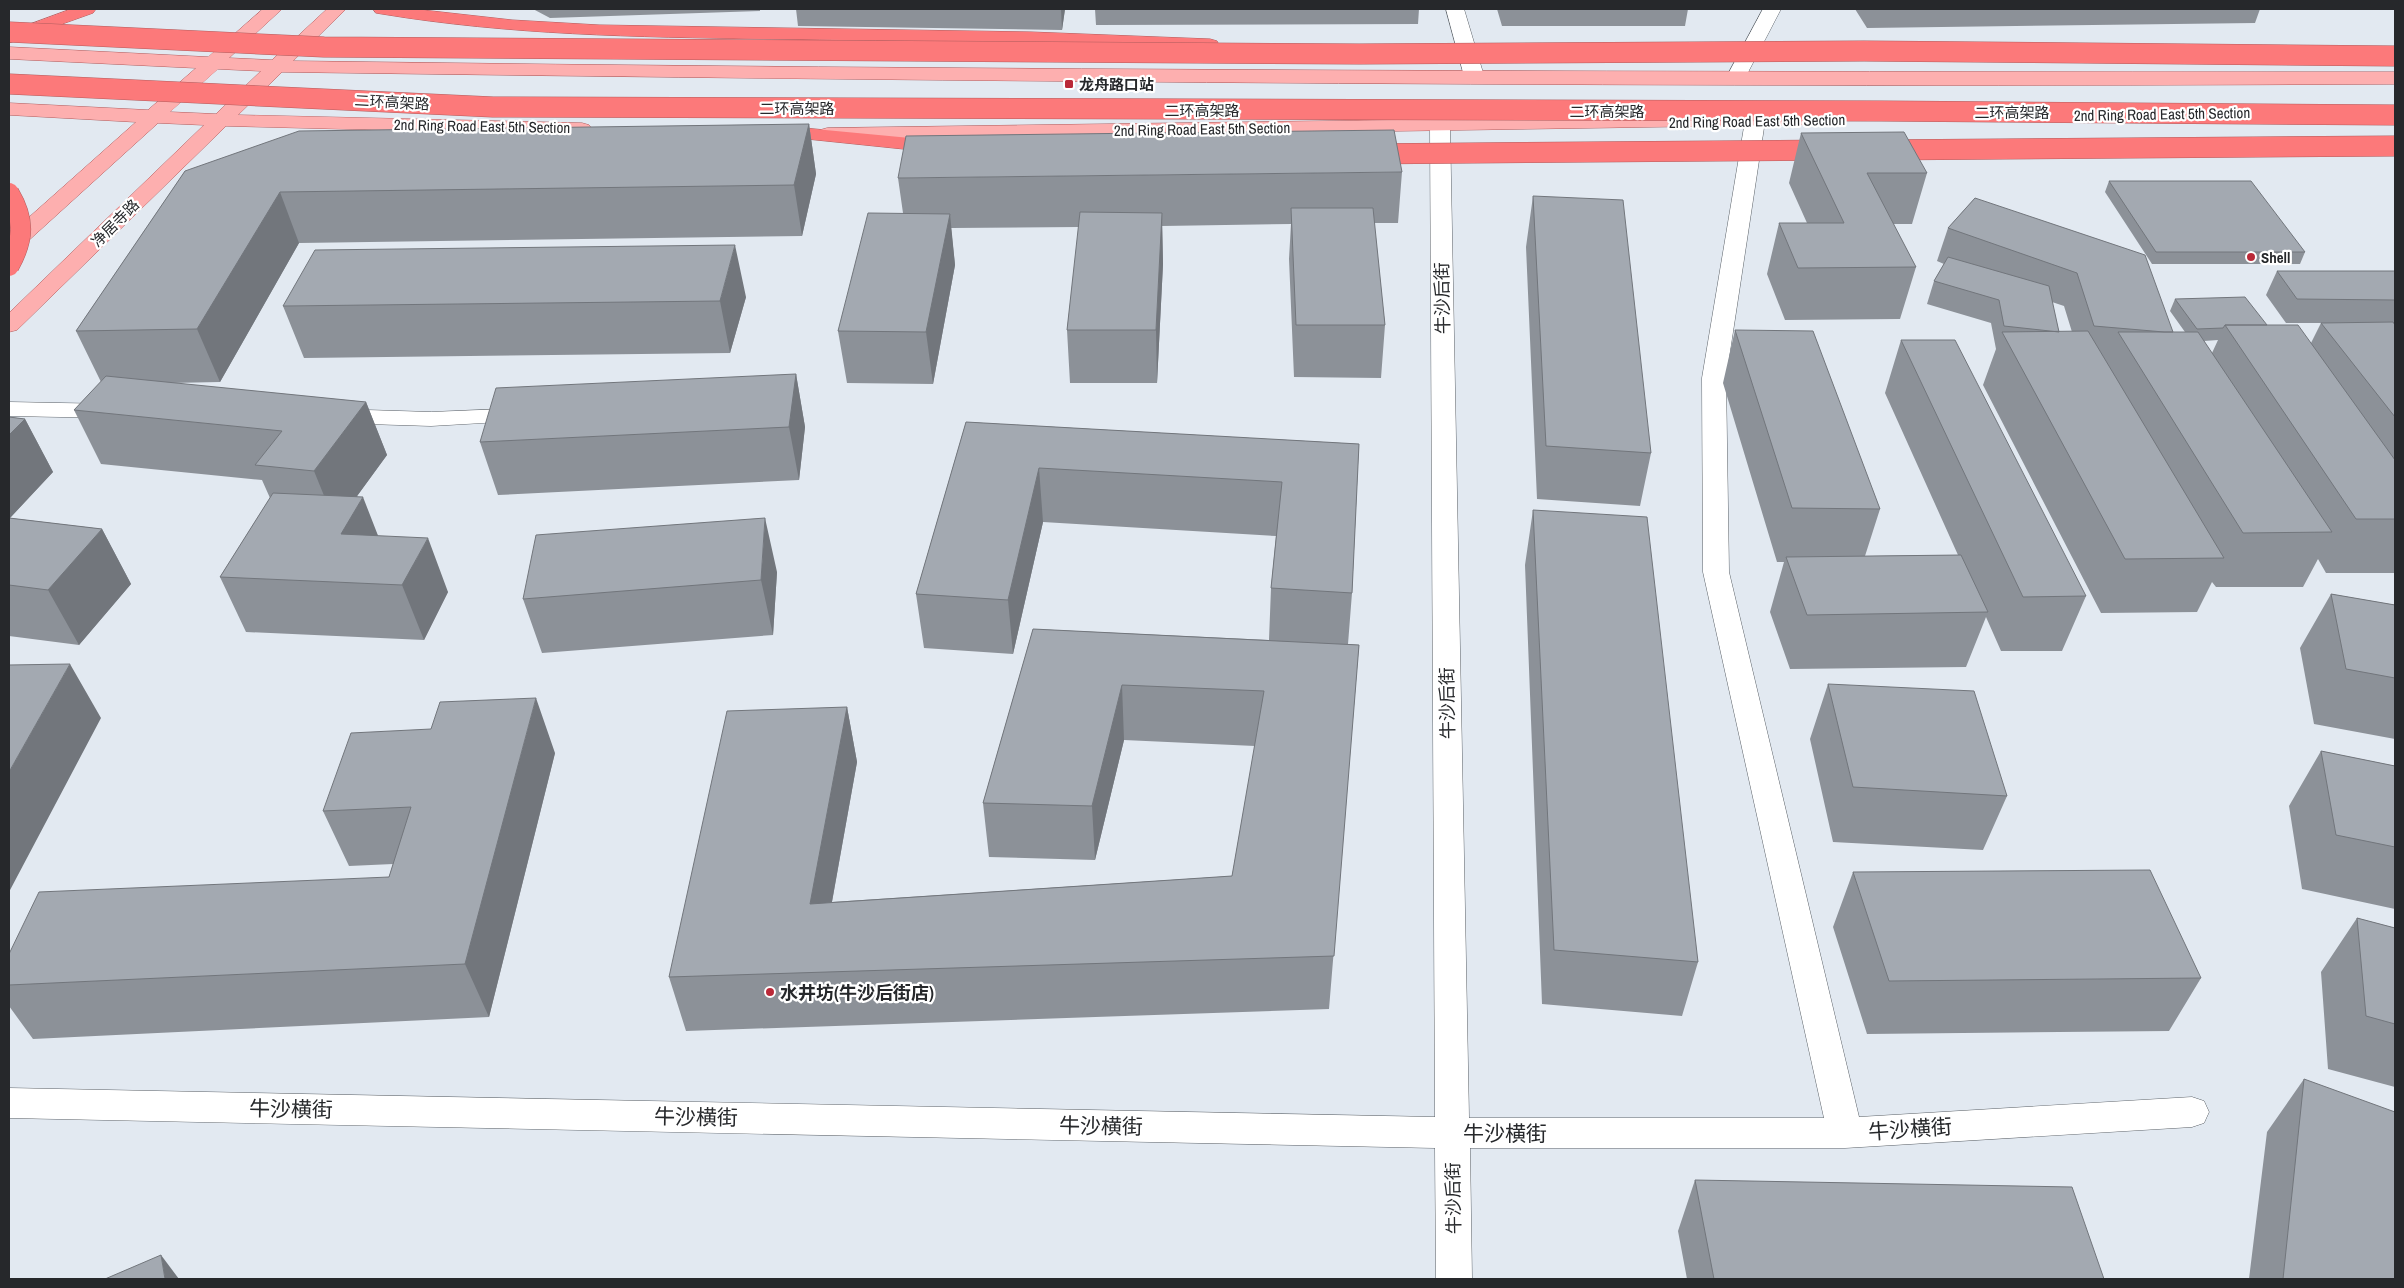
<svg xmlns="http://www.w3.org/2000/svg" width="2404" height="1288" font-family="'Archivo Narrow','Noto Sans SC',sans-serif">
  <style>
    .lines { fill: none; stroke-linecap: round; stroke-linejoin: round }
    .minor-casing { stroke: #5c6268; stroke-width: 1 }
    .major-casing { stroke: #b15d5e; stroke-width: 1 }
    .highway-casing { stroke: #b15d5e; stroke-width: 1 }
    .minor { fill: #fff; fill-rule: evenodd }
    .major { fill: #fdafaf; fill-rule: evenodd }
    .highway { fill: #fc797a; fill-rule: evenodd }
    .highway-bridge-casing { stroke: #b15d5e; stroke-width: 21; stroke-linecap: butt }
    .highway-bridge { stroke: #fc797a; stroke-width: 20 }
    .wall { fill: #8c9198; fill-rule: evenodd }
    .shaded-wall { fill: #72767c }
    .building { fill: #a3a9b1; stroke: #72767c }
    .poi-dot { fill: #ba2938; stroke: #fff; stroke-width: 2 }
    .labels { text-anchor: middle; dominant-baseline: central; stroke-width: 4.5; stroke-linejoin: round; paint-order: stroke }
    .far-poi-label { font-size: 15px; font-weight: bold; fill: #26282b; stroke: #fff; text-anchor: start }
    .far-street-label { font-size: 15px; fill: #26282b; stroke: #fff }
    .street-label { font-size: 18px; fill: #26282b; stroke: #fff }
    .poi-label { font-size: 18px; font-weight: bold; fill: #26282b; stroke: #fff; text-anchor: start }
    .near-street-label { font-size: 21px; fill: #26282b; stroke: #fff }
  </style>
  <rect width="100%" height="100%" fill="#e2e9f1"/>
  <g class="lines">
    <g class="minor-casing">
      <path id="minor" d="M 1446,9 L 1464,9 L 1484,76 L 1481,80 L 1467,80 L 1464,76 Z
        M 1763,9 L 1781,9 L 1743,82 L 1729,82 L 1726,78 Z
        M 1755,115 L 1762,117 L 1765,121 L 1726,378 L 1729,572 L 1859,1117 L 2192,1097 L 2204,1101 L 2209,1112 L 2204,1123 L 2192,1127 L 1845,1148 L 1470,1148 L 1472,1279 L 1436,1279 L 1435,1148 L 9,1118 L 9,1088 L 1435,1117 L 1430,126 L 1433,122 L 1440,120 L 1447,122 L 1450,126 L 1469,1118 L 1824,1118 L 1703,572 L 1702,378 L 1745,121 L 1748,117 Z
        M 9,402 L 112,404 L 120,406 L 124,411 L 120,416 L 112,418 L 9,416 Z
        M 525,408 L 534,410 L 537,415 L 534,420 L 431,426 L 335,423 L 326,421 L 323,416 L 326,411 L 335,409 L 431,412 Z"/>
    </g>
    <g class="major-casing">
      <path id="major" d="M 263,9 L 282,9 L 229,58 L 272,60 L 327,9 L 346,9 L 293,61 C 994,71 1694,72 2395,72 L 2395,84 C 1691,88 986,82 282,72 L 238,115 L 582,123 L 589,125 L 592,129 L 589,133 L 582,135 L 226,126 L 17,330 L 9,332 L 9,313 L 204,125 L 158,123 L 17,251 L 9,252 L 9,235 L 136,122 L 9,115 L 9,103 L 148,110 L 196,68 L 9,59 L 9,47 L 208,57 ZM 218,69 L 261,71 L 216,114 L 170,112 Z
        M 1834,114 L 1841,116 L 1844,120 L 1841,124 L 827,140 L 820,138 L 817,134 L 820,130 L 827,128 Z"/>
    </g>
    <g class="highway-casing">
      <path id="highway" d="M 71,9 L 96,9 L 93,13 L 9,43 L 9,32 Z
        M 373,9 L 414,9 L 512,20 L 599,25 L 1031,32 L 1210,39 L 1217,41 L 1219,45 L 1217,49 L 1210,51 C 1061,42 913,41 764,39 C 636,37 509,35 382,14 L 376,13 Z
        M 804,128 L 942,141 L 949,143 L 952,147 L 949,151 L 942,153 L 797,138 L 794,134 L 797,130 Z"/>
    </g>
    <use href="#minor" class="minor"/>
    <use href="#major" class="major"/>
    <use href="#highway" class="highway"/>
    <g class="highway-bridge-casing">
      <path id="highway-bridge" d="M 9,32 L 324,47 L 1359,54 L 1864,51 L 2395,56
        M 9,84 L 493,107 L 1882,111 L 2395,115
        M 1876,150 L 2395,146
        M 1361,154 L 1833,150
        M 9,193 C 25,220 24,239 9,266"/>
    </g>
    <use href="#highway-bridge" class="highway-bridge"/>
  </g>
  <path class="wall" d="M 533,9 L 760,9 L 760,11 L 550,18 Z
    M 796,9 L 1065,9 L 1062,30 L 798,26 Z
    M 1095,9 L 1419,9 L 1418,24 L 1096,25 Z
    M 1497,9 L 1688,9 L 1685,26 L 1502,26 Z
    M 1855,9 L 2260,9 L 2255,23 L 1867,28 Z
    M 809,124 L 816,174 L 802,236 L 299,243 L 220,382 L 170,383 L 366,402 L 387,455 L 357,496 L 378,536 L 448,592 L 424,640 L 246,632 L 220,577 L 270,498 L 262,480 L 101,464 L 74,410 L 101,382 L 76,331 L 185,171 Z
    M 1801,133 L 1927,173 L 1912,224 L 1893,224 L 1916,267 L 1900,319 L 1785,320 L 1767,274 L 1779,223 L 1807,223 L 1789,183 Z
    M 1402,172 L 1398,223 L 1374,223 L 1385,325 L 1381,378 L 1294,377 L 1289,259 L 1291,224 L 1162,226 L 1163,264 L 1157,383 L 1070,383 L 1067,330 L 1079,227 L 951,228 L 955,265 L 933,384 L 847,383 L 838,331 L 903,213 L 898,178 Z
    M 2109,181 L 2305,252 L 2300,264 L 2152,264 L 2105,192 Z
    M 1533,196 L 1651,453 L 1640,506 L 1537,499 L 1526,247 Z
    M 1975,198 L 2173,332 L 2185,332 L 2170,311 L 2175,299 L 2267,325 L 2311,343 L 2321,323 L 2286,323 L 2266,295 L 2277,271 L 2395,300 L 2395,323 L 2394,323 L 2395,325 L 2395,573 L 2326,573 L 2318,559 L 2303,587 L 2216,587 L 2212,582 L 2197,612 L 2101,613 L 1983,385 L 1996,349 L 1991,323 L 1927,304 L 1934,281 L 1944,264 L 1937,261 L 1948,228 ZM 2052,302 L 2064,306 L 2072,332 L 2059,332 ZM 2218,340 L 2212,353 L 2204,341 Z
    M 746,297 L 730,353 L 304,358 L 283,306 Z
    M 1735,330 L 1880,509 L 1865,556 L 1958,555 L 1885,393 L 1901,340 L 2086,596 L 2062,651 L 2001,651 L 1986,617 L 1966,667 L 1790,669 L 1770,612 L 1784,562 L 1777,562 L 1723,383 Z
    M 796,374 L 805,427 L 799,480 L 498,495 L 480,442 Z
    M 9,417 L 25,419 L 53,472 L 10,518 L 102,529 L 131,584 L 79,645 L 9,636 Z
    M 966,422 L 1359,444 L 1352,593 L 1348,644 L 1359,645 L 1329,1009 L 686,1031 L 669,977 L 847,707 L 857,762 L 832,902 L 1232,876 L 1255,746 L 1124,740 L 1095,860 L 989,857 L 983,803 L 1033,629 L 1269,640 L 1271,588 L 1276,536 L 1043,522 L 1013,654 L 924,648 L 916,594 Z
    M 1533,510 L 1698,962 L 1682,1016 L 1542,1004 L 1525,565 Z
    M 777,572 L 773,635 L 542,653 L 523,599 Z
    M 2331,594 L 2395,605 L 2395,739 L 2314,724 L 2300,648 Z
    M 1828,684 L 2007,796 L 1983,850 L 1833,842 L 1810,739 Z
    M 2321,751 L 2395,766 L 2395,909 L 2302,889 L 2289,806 Z
    M 555,753 L 489,1017 L 33,1039 L 9,1006 L 9,954 L 389,877 L 393,864 L 349,866 L 323,811 Z
    M 1853,872 L 2201,978 L 2169,1031 L 1867,1034 L 1833,927 Z
    M 2357,918 L 2395,928 L 2395,1087 L 2328,1069 L 2321,972 Z
    M 2304,1079 L 2395,1279 L 2249,1279 L 2267,1132 Z
    M 1695,1180 L 2104,1279 L 1687,1279 L 1678,1231 Z"/>
  <path class="shaded-wall" d="M 1061,9 L 1065,9 L 1062,30 Z
    M 809,124 L 816,174 L 802,236 L 794,185 Z
    M 280,192 L 299,243 L 220,382 L 197,329 Z
    M 1162,213 L 1163,264 L 1157,383 L 1156,330 Z
    M 950,214 L 955,265 L 933,384 L 926,332 Z
    M 735,245 L 746,297 L 730,353 L 720,301 Z
    M 796,374 L 805,427 L 799,480 L 789,427 Z
    M 366,402 L 387,455 L 336,525 L 314,471 Z
    M 25,419 L 53,472 L 9,519 L 9,435 Z
    M 1039,468 L 1043,522 L 1013,654 L 1008,600 Z
    M 363,497 L 384,551 L 341,534 Z
    M 765,518 L 777,572 L 773,635 L 761,580 Z
    M 102,529 L 131,584 L 79,645 L 48,590 Z
    M 428,538 L 448,592 L 424,640 L 402,585 Z
    M 70,664 L 101,718 L 9,892 L 9,772 Z
    M 1122,685 L 1124,740 L 1095,860 L 1092,806 Z
    M 536,698 L 555,753 L 489,1017 L 465,964 Z
    M 847,707 L 857,762 L 822,957 L 810,904 Z
    M 161,1255 L 179,1279 L 165,1279 Z"/>
  <path class="building" d="M 809,124 L 794,185 L 280,192 L 197,329 L 76,331 L 185,171 L 299,131 Z
    M 1394,130 L 1402,172 L 898,178 L 906,136 Z
    M 1904,132 L 1927,173 L 1867,173 L 1916,267 L 1798,268 L 1779,223 L 1844,223 L 1801,133 Z
    M 2109,181 L 2251,181 L 2305,252 L 2156,252 Z
    M 1533,196 L 1623,200 L 1651,453 L 1546,446 Z
    M 1975,198 L 2145,255 L 2173,332 L 2164,332 L 2094,326 L 2077,273 L 1948,228 Z
    M 1291,208 L 1373,208 L 1385,325 L 1296,325 Z
    M 1080,212 L 1162,213 L 1156,330 L 1067,330 Z
    M 868,213 L 950,214 L 926,332 L 838,331 Z
    M 735,245 L 720,301 L 283,306 L 315,250 Z
    M 1948,257 L 2049,286 L 2059,332 L 2004,326 L 1999,300 L 1934,281 Z
    M 2277,271 L 2395,271 L 2395,300 L 2297,299 Z
    M 2245,297 L 2267,325 L 2225,325 L 2223,328 L 2197,329 L 2175,299 Z
    M 2393,322 L 2395,325 L 2395,417 L 2321,323 Z
    M 2225,325 L 2298,325 L 2395,460 L 2395,519 L 2356,519 Z
    M 1735,330 L 1813,331 L 1880,509 L 1792,508 Z
    M 2088,331 L 2224,558 L 2125,559 L 2002,332 Z
    M 2118,332 L 2198,332 L 2332,532 L 2243,533 Z
    M 1901,340 L 1955,340 L 2086,596 L 2023,597 Z
    M 796,374 L 789,427 L 480,442 L 496,388 Z
    M 106,376 L 366,402 L 314,471 L 255,465 L 282,431 L 74,410 Z
    M 9,417 L 25,419 L 9,435 Z
    M 966,422 L 1359,444 L 1352,593 L 1271,588 L 1282,482 L 1039,468 L 1008,600 L 916,594 Z
    M 273,493 L 363,497 L 341,534 L 428,538 L 402,585 L 220,577 Z
    M 1533,510 L 1647,517 L 1698,962 L 1554,950 Z
    M 9,518 L 102,529 L 48,590 L 9,585 Z
    M 765,518 L 761,580 L 523,599 L 536,535 Z
    M 1961,555 L 1988,612 L 1807,615 L 1786,557 Z
    M 2331,594 L 2395,605 L 2395,678 L 2346,669 Z
    M 1033,629 L 1359,645 L 1334,956 L 669,977 L 727,711 L 847,707 L 810,904 L 1232,876 L 1264,691 L 1122,685 L 1092,806 L 983,803 Z
    M 70,664 L 9,772 L 9,665 Z
    M 1828,684 L 1974,691 L 2007,796 L 1853,787 Z
    M 536,698 L 465,964 L 9,985 L 9,954 L 39,892 L 389,877 L 411,807 L 323,811 L 351,733 L 431,729 L 440,702 Z
    M 2321,751 L 2395,766 L 2395,847 L 2336,835 Z
    M 2150,870 L 2201,978 L 1889,981 L 1853,872 Z
    M 2357,918 L 2395,928 L 2395,1024 L 2366,1016 Z
    M 2304,1079 L 2395,1112 L 2395,1279 L 2283,1279 Z
    M 1695,1180 L 2072,1187 L 2104,1279 L 1714,1279 Z
    M 161,1255 L 165,1279 L 105,1279 Z"/>
  <g class="poi-dot">
    <rect x="1064" y="79" width="10" height="10" rx="2.5"/>
    <circle cx="2251" cy="257" r="5"/>
    <circle cx="770" cy="992" r="5"/>
  </g>
  <g class="labels">
    <g class="far-poi-label">
      <text x="1079" y="84">龙舟路口站</text>
      <text x="2261" y="257">Shell</text>
    </g>
    <g class="far-street-label">
      <text transform="translate(392 102) rotate(3)">二环高架路</text>
      <text x="797" y="108">二环高架路</text>
      <text x="1202" y="110">二环高架路</text>
      <text x="1607" y="111">二环高架路</text>
      <text x="2012" y="112">二环高架路</text>
      <text transform="translate(2162 114) rotate(-1)">2nd Ring Road East 5th Section</text>
      <text transform="translate(1757 121) rotate(-1)">2nd Ring Road East 5th Section</text>
      <text transform="translate(482 126) rotate(1)">2nd Ring Road East 5th Section</text>
      <text transform="translate(1202 129) rotate(-1)">2nd Ring Road East 5th Section</text>
      <text transform="translate(115 223) rotate(-45)">净居寺路</text>
    </g>
    <g class="street-label">
      <text transform="translate(1442 298) rotate(-91)">牛沙后街</text>
      <text transform="translate(1447 703) rotate(-91)">牛沙后街</text>
      <text transform="translate(1453 1198) rotate(-91)">牛沙后街</text>
    </g>
    <g class="poi-label">
      <text x="780" y="992">水井坊(牛沙后街店)</text>
    </g>
    <g class="near-street-label">
      <text transform="translate(291 1109) rotate(1)">牛沙横街</text>
      <text transform="translate(696 1117) rotate(1)">牛沙横街</text>
      <text transform="translate(1101 1126) rotate(1)">牛沙横街</text>
      <text transform="translate(1910 1129) rotate(-4)">牛沙横街</text>
      <text x="1505" y="1133">牛沙横街</text>
    </g>
  </g>
  <rect width="2404" height="1288" fill="none" stroke="#26282b" stroke-width="20"/>
</svg>
